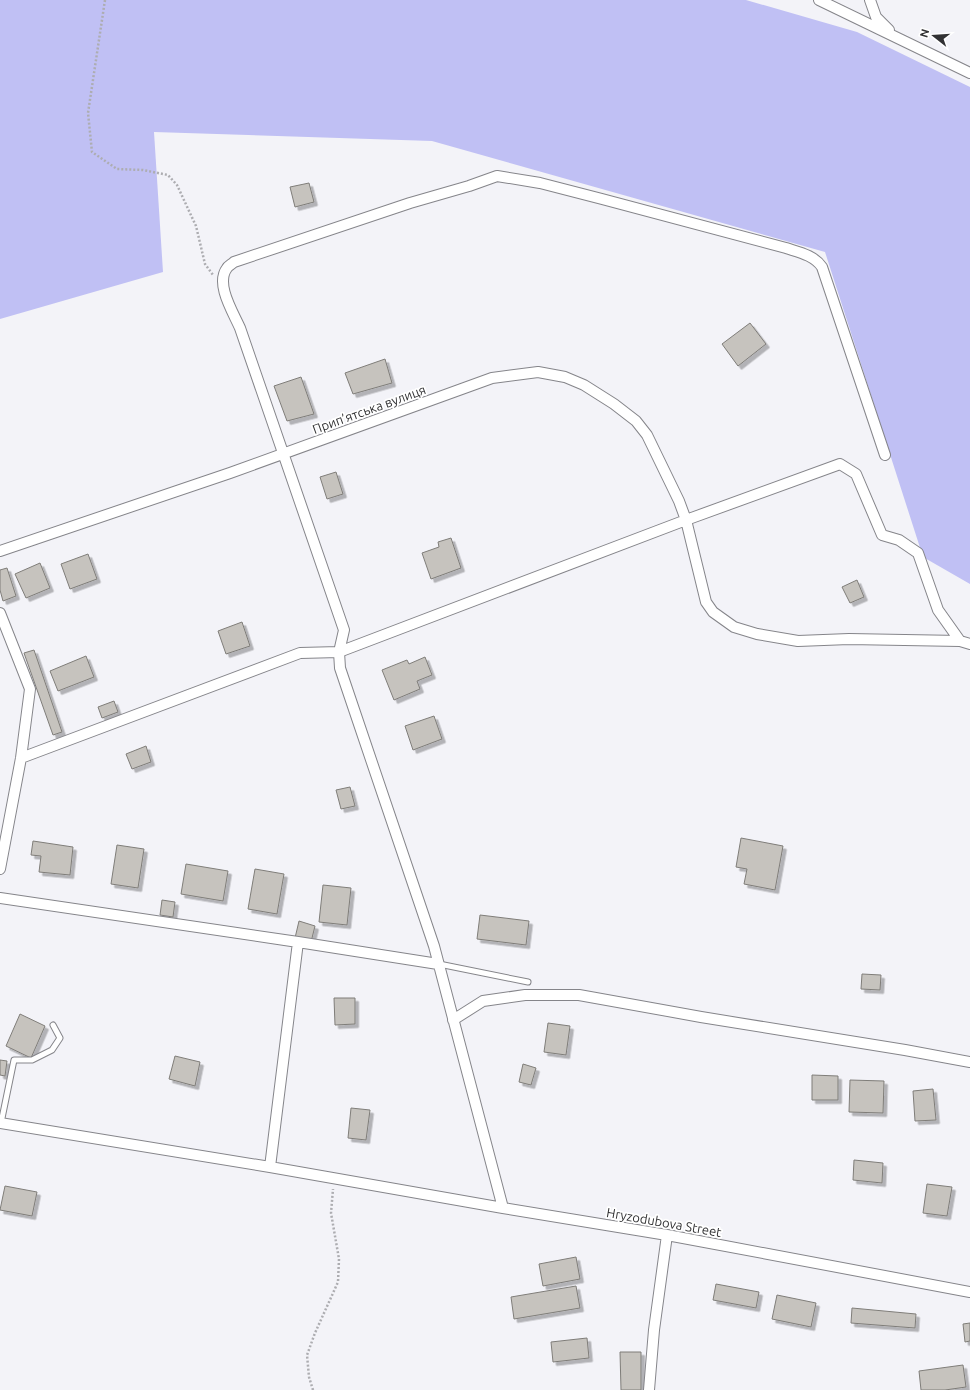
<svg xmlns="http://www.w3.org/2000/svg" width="970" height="1390" font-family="Ubuntu,sans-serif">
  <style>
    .forest { fill: #c0c0f4 }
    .building { fill: #c6c3be; stroke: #7f7d79; filter: url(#shadow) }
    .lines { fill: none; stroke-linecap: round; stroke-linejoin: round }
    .service-casing { stroke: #85858a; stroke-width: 7 }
    .minor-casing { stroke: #85858a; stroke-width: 12 }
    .path { stroke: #adadb1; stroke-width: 2.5; stroke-dasharray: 2 2; stroke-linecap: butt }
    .service { stroke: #fff; stroke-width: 5 }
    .minor { stroke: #fff; stroke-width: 10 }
    .labels { text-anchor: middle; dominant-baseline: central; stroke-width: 3.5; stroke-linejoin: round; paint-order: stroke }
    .street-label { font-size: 13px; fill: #323234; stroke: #fff }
  </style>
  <defs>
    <filter id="shadow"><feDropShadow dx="3.5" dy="3.5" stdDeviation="0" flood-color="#0004"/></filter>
  </defs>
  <rect width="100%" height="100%" fill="#f3f3f8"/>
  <path class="forest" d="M 0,0 L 746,0 L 857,32 L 970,87 L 970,584 L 923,557 L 825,252 L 432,141 L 154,132 L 163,272 L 0,319 Z"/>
  <path class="building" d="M 309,183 L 314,202 L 295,207 L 290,187 Z
    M 750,323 L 766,344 L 738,366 L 722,344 Z
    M 385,359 L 392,383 L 353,394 L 345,373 Z
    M 301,377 L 314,414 L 287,421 L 274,386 Z
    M 336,472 L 343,494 L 327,499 L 320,477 Z
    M 451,538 L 461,568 L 431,579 L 422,553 L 439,547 L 438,542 Z
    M 88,554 L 97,579 L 70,589 L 61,564 Z
    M 40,563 L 50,588 L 26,598 L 15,574 Z
    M 7,568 L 16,596 L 3,601 L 0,590 L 0,570 Z
    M 857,580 L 864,597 L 850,603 L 842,587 Z
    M 242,622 L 250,646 L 226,654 L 218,631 Z
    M 34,650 L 62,732 L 53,735 L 24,653 Z
    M 86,656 L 94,677 L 58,691 L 50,671 Z
    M 425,657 L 432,675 L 417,681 L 420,689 L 394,700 L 382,670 L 407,660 L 409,664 Z
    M 114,701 L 118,712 L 102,718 L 98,707 Z
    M 434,716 L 442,739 L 413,750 L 405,726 Z
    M 146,746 L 151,762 L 132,769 L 126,754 Z
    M 350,787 L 355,806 L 341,809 L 336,790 Z
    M 741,838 L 783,846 L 775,890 L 744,884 L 747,869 L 736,867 Z
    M 33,841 L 73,847 L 70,875 L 39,872 L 41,856 L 31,855 Z
    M 117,845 L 144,849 L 138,888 L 111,884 Z
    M 186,864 L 228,871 L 223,901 L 181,894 Z
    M 255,869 L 284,874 L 277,914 L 248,909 Z
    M 323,885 L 351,888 L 347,925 L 319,922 Z
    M 162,900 L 175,902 L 173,917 L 160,915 Z
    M 480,915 L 529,921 L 526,945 L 477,939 Z
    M 299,921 L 315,926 L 311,942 L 295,938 Z
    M 862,974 L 881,975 L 880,990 L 861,989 Z
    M 334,998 L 355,998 L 355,1024 L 335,1025 Z
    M 20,1014 L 45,1026 L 31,1058 L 6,1046 Z
    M 548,1023 L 570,1026 L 566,1055 L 544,1052 Z
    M 175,1056 L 200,1062 L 195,1086 L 169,1079 Z
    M 0,1060 L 7,1061 L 5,1076 L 0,1075 Z
    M 523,1064 L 536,1068 L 531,1085 L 519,1082 Z
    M 812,1075 L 838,1076 L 838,1100 L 812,1100 Z
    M 850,1080 L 884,1081 L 883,1113 L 849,1112 Z
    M 933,1089 L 936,1120 L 915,1121 L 913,1091 Z
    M 351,1108 L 370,1110 L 366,1140 L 348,1138 Z
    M 854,1160 L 883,1163 L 882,1183 L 853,1180 Z
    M 927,1184 L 952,1187 L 947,1216 L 923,1213 Z
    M 5,1186 L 37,1192 L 32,1216 L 0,1210 Z
    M 576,1257 L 580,1279 L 543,1286 L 539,1264 Z
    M 716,1284 L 759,1292 L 756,1308 L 713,1300 Z
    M 576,1286 L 580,1308 L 514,1319 L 511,1297 Z
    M 777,1295 L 816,1303 L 811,1327 L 772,1319 Z
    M 852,1308 L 916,1314 L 915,1328 L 851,1323 Z
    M 970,1323 L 970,1341 L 965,1342 L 963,1324 Z
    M 587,1338 L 589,1358 L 553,1362 L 551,1342 Z
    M 620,1352 L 641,1352 L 641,1390 L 621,1390 Z
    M 963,1365 L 966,1387 L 945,1390 L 921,1390 L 919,1371 Z"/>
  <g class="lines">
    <g class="service-casing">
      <path id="service" d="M 439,964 L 528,982
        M 1,1123 L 14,1060 L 32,1060 L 52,1050 L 60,1038 L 53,1025"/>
    </g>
    <g class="minor-casing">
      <path id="minor" d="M 819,0 L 970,73
        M 870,0 L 876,17 L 889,30
        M 0,551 L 230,473 L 492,378 L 538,372 L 565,377 L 584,385 L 614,404 L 636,421 L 647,435 L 679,501 L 686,520 L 706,602 L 713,612 L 734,627 L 757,634 L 798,641 L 849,639 L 960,641 L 970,644
        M 0,613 L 30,689 L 21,758 L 0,869
        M 21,758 L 300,653 L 339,652 L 686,520 L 840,464 L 856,474 L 882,535 L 899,540 L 918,553 L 938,610 L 960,641
        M 0,898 L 298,942 L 438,964
        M 453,1020 L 483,1001 L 525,995 L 579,995 L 701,1017 L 905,1050 L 970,1062
        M 0,1123 L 270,1167 L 503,1208 L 667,1235 L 970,1292
        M 270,1167 L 298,942
        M 503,1208 L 434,946 L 340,668 L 339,652 L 344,630 L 240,328 C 233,312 215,284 227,268 C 228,266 232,264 234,262 L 410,203 L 469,186 L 497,176 L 540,183 L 602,199 L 786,248 C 798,252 814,255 822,267 L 885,455
        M 649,1390 L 654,1330 L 667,1235"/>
    </g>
    <path class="path" d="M 105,0 L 88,113 L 92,152 L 117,169 L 143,170 L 168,175 L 177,185 L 196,226 L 205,264 L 213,275
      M 313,1390 L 309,1377 L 307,1355 L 315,1333 L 338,1282 L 339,1259 L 331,1213 L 333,1189"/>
    <use href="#service" class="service"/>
    <use href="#minor" class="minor"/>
  </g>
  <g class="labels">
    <g class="street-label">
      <text transform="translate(369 409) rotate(-20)">Прип’ятська вулиця</text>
      <text transform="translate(664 1222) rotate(10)">Hryzodubova Street</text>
    </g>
  </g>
  <g transform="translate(934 36) rotate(287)" stroke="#ffffff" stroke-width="3" paint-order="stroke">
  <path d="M0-3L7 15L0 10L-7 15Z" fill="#323234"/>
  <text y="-6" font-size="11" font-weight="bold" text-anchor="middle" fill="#323234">N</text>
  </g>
</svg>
